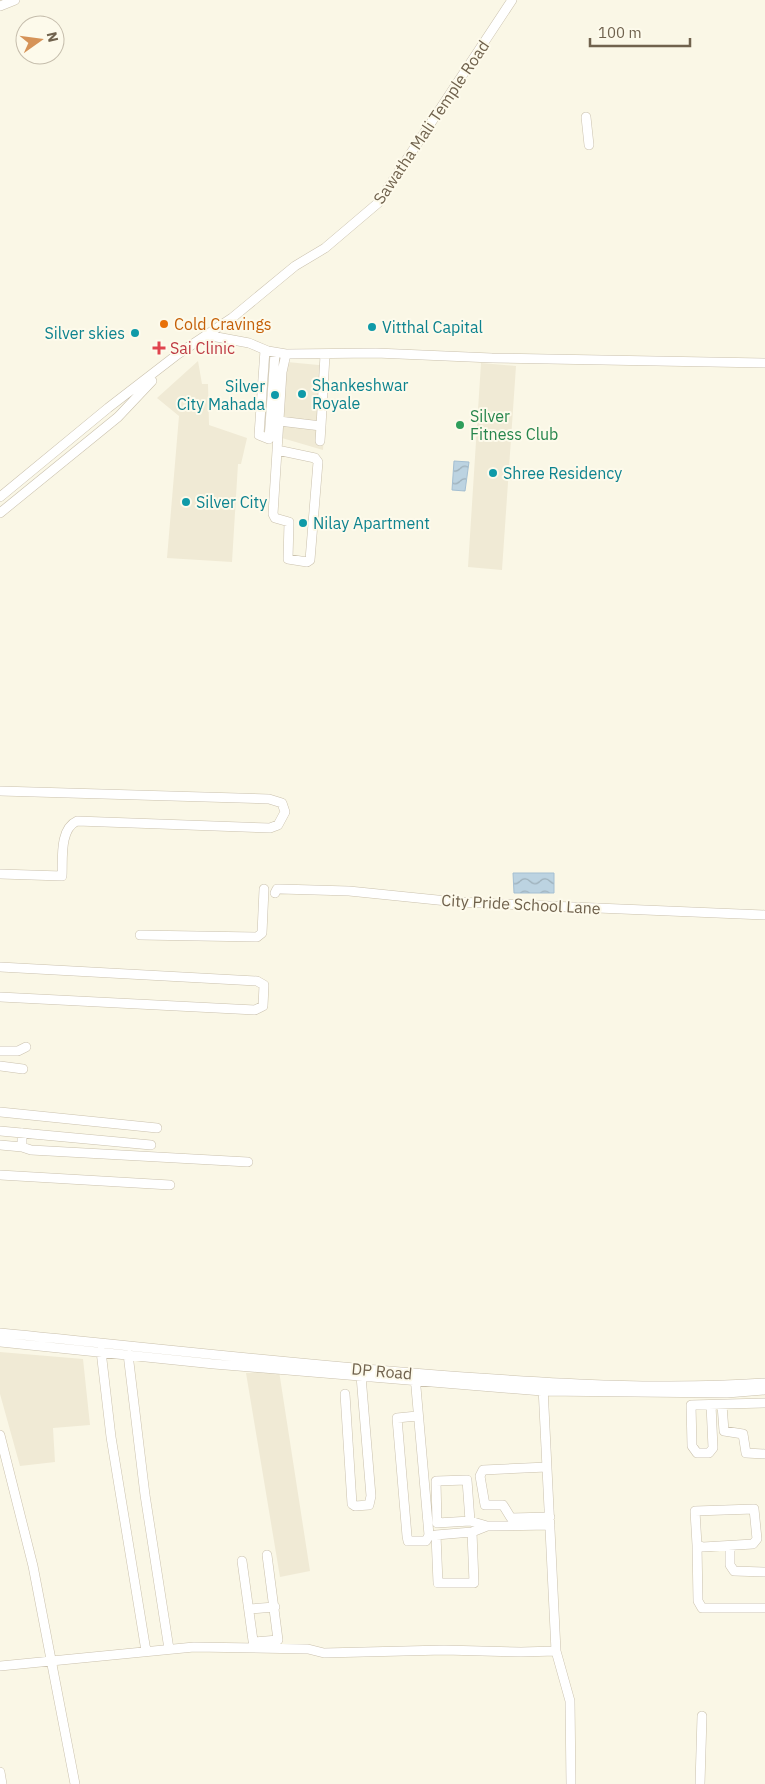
<svg xmlns="http://www.w3.org/2000/svg" width="765" height="1784" font-family="'IBM Plex Sans',sans-serif">
  <style>
    .residential { fill: #f0ead5 }
    .water { fill: url(#water-waves); stroke: #a4bfd2 }
    .lines { fill: none; stroke-linecap: round; stroke-linejoin: round }
    .minor-casing { stroke: #cac1ad; stroke-width: 10 }
    .minor { stroke: #fff; stroke-width: 9 }
    .food-dot { fill: #e8710a; stroke: #fdfaeb; stroke-width: 2 }
    .culture-dot { fill: #0f9aa8; stroke: #fdfaeb; stroke-width: 2 }
    .health-dot { fill: #e0444e; stroke: #fdfaeb; stroke-width: 2 }
    .leisure-dot { fill: #2e9e5b; stroke: #fdfaeb; stroke-width: 2 }
    .labels { text-anchor: middle; dominant-baseline: central; stroke-width: 4; stroke-linejoin: round; paint-order: stroke }
    .street-label { font-size: 16px; fill: #70624d; stroke: #fdfaeb }
    .food-label { font-size: 16px; fill: #c56008; stroke: #fdfaeb; text-anchor: start }
    .culture-label { font-size: 16px; fill: #0d838f; stroke: #fdfaeb; text-anchor: start }
    .health-label { font-size: 16px; fill: #be3a42; stroke: #fdfaeb; text-anchor: start }
    .leisure-label { font-size: 16px; fill: #27864d; stroke: #fdfaeb; text-anchor: start }
  </style>
  <defs>
    <pattern id="water-waves" width="16" height="10" patternUnits="userSpaceOnUse" patternTransform="scale(1.25)"><rect width="16" height="10" fill="#bcd3e1"/><path d="M0 5q4-4 8 0t8 0" fill="none" stroke="#9dafb9"/></pattern>
  </defs>
  <rect width="100%" height="100%" fill="#faf7e6"/>
  <path class="residential" d="M 198,361 L 202,384 L 208,384 L 209,425 L 247,438 L 241,464 L 238,464 L 232,562 L 167,558 L 179,416 L 157,398 Z
    M 287,362 L 329,366 L 323,450 L 282,438 Z
    M 481,363 L 516,366 L 502,570 L 468,567 Z
    M 0,1352 L 83,1359 L 90,1425 L 53,1428 L 55,1462 L 20,1466 L 0,1394 Z
    M 279,1371 L 310,1571 L 280,1577 L 246,1373 Z"/>
  <path class="water" d="M 454,461 L 469,462 L 465,491 L 452,490 Z
    M 513,873 L 554,873 L 554,893 L 514,893 Z"/>
  <g class="lines">
    <g class="minor-casing">
      <path id="minor" d="M 0,6 L 15,0
        M 586,117 L 589,145
        M 206,335 L 249,343 L 268,351 L 286,354 L 376,353 L 492,358 L 765,363
        M 265,350 L 259,435 L 269,439 L 275,353
        M 279,421 L 321,426 L 325,355
        M 320,441 L 321,426
        M 277,450 L 315,458 L 318,462 L 310,560 L 307,562 L 288,559 L 289,522 L 275,518 L 273,514 L 282,372 L 286,354
        M 0,497 L 108,408 L 178,354 L 232,318 L 295,266 L 325,248 L 378,203 L 512,0
        M 0,513 L 118,417 L 152,381
        M 0,791 L 269,799 L 282,803 L 285,812 L 278,825 L 270,828 L 77,821 C 59,829 63,860 62,876 L 0,874
        M 275,893 L 277,889 L 280,889 L 349,891 L 457,902 L 765,915
        M 140,935 L 257,937 L 262,933 L 264,889
        M 0,967 L 257,981 L 264,985 L 263,1006 L 255,1010 L 0,997
        M 0,1051 L 18,1051 L 26,1047
        M 0,1066 L 23,1069
        M 0,1112 L 157,1128
        M 0,1131 L 151,1145
        M 22,1133 L 22,1147 L 31,1150 L 248,1162
        M 0,1145 L 22,1147
        M 0,1175 L 170,1185
        M 0,1333 C 155,1348 309,1366 464,1377 C 564,1384 665,1390 765,1383
        M 0,1342 L 214,1364 L 542,1391 L 727,1393 L 765,1390
        M 101,1351 L 111,1437 L 146,1651
        M 128,1354 L 145,1495 L 169,1649
        M 415,1376 L 429,1535 L 426,1541 L 408,1541 L 407,1536 L 397,1418 L 417,1416
        M 543,1387 L 556,1651 L 570,1701 L 571,1784
        M 345,1394 L 352,1504 L 355,1506 L 369,1505 L 371,1496 L 361,1376
        M 711,1405 L 713,1448 L 709,1453 L 697,1453 L 692,1446 L 691,1405 L 765,1403
        M 722,1405 L 724,1431 L 743,1434 L 746,1453 L 765,1454
        M 0,1435 L 33,1566 L 75,1784
        M 547,1467 L 483,1470 L 480,1476 L 485,1505 L 503,1505 L 511,1518 L 550,1517
        M 754,1509 L 757,1539 L 753,1544 L 703,1547 L 697,1545 L 695,1511 Z
        M 470,1521 L 467,1480 L 436,1481 L 437,1523 L 470,1521 L 487,1526 L 550,1525
        M 472,1532 L 474,1583 L 438,1583 L 436,1535 L 472,1532 L 487,1526
        M 697,1545 L 698,1601 L 702,1608 L 765,1608
        M 730,1546 L 730,1565 L 734,1571 L 765,1572
        M 242,1561 L 254,1648
        M 249,1609 L 275,1607
        M 254,1642 L 278,1640 L 267,1555
        M 0,1666 L 194,1647 L 308,1649 L 324,1653 L 444,1650 L 521,1652 L 556,1651
        M 0,1772 L 2,1784
        M 700,1784 L 702,1716"/>
    </g>
    <use href="#minor" class="minor"/>
  </g>
  <circle class="food-dot" cx="164" cy="324" r="5"/>
  <g class="culture-dot">
    <circle cx="372" cy="327" r="5"/>
    <circle cx="135" cy="333" r="5"/>
    <circle cx="302" cy="394" r="5"/>
    <circle cx="275" cy="395" r="5"/>
    <circle cx="493" cy="473" r="5"/>
    <circle cx="186" cy="502" r="5"/>
    <circle cx="303" cy="523" r="5"/>
  </g>
  <path class="health-dot" d="M156.5 340.5h5v5h5v5h-5v5h-5v-5h-5v-5h5z"/>
  <circle class="leisure-dot" cx="460" cy="425" r="5"/>
  <g class="labels">
    <g class="street-label">
      <text transform="translate(431 122) rotate(-56)">Sawatha Mali Temple Road</text>
      <text transform="translate(521 904) rotate(3)">City Pride School Lane</text>
      <text transform="translate(382 1371) rotate(5)">DP Road</text>
    </g>
    <g class="food-label">
      <text x="174" y="324">Cold Cravings</text>
    </g>
    <g class="culture-label">
      <text x="382" y="327">Vitthal Capital</text>
      <text x="125" y="333" text-anchor="end">Silver skies</text>
      <text x="312" y="385">Shankeshwar<tspan x="312" dy="18">Royale</tspan></text>
      <text x="265" y="386" text-anchor="end">Silver<tspan x="265" dy="18">City Mahada</tspan></text>
      <text x="503" y="473">Shree Residency</text>
      <text x="196" y="502">Silver City</text>
      <text x="313" y="523">Nilay Apartment</text>
    </g>
    <g class="health-label">
      <text x="170" y="348">Sai Clinic</text>
    </g>
    <g class="leisure-label">
      <text x="470" y="416">Silver<tspan x="470" dy="18">Fitness Club</tspan></text>
    </g>
  </g>
  <g transform="translate(40 40) rotate(76)"><circle r="24" fill="#fdfaeb" stroke="#c5bdac"/>
  <path d="M0-4L9 19L0 12L-9 19Z" fill="#d69358"/>
  <text y="-8" font-size="14" font-weight="bold" text-anchor="middle" fill="#70624d">N</text>
  </g>
  <path d="M590 38v8h100v-8" fill="none" stroke="#70624d" stroke-width="2.5"/>
  <text x="598" y="38" font-size="15" fill="#70624d" stroke="#fdfaeb" stroke-width="4" paint-order="stroke">100 m</text>
</svg>
